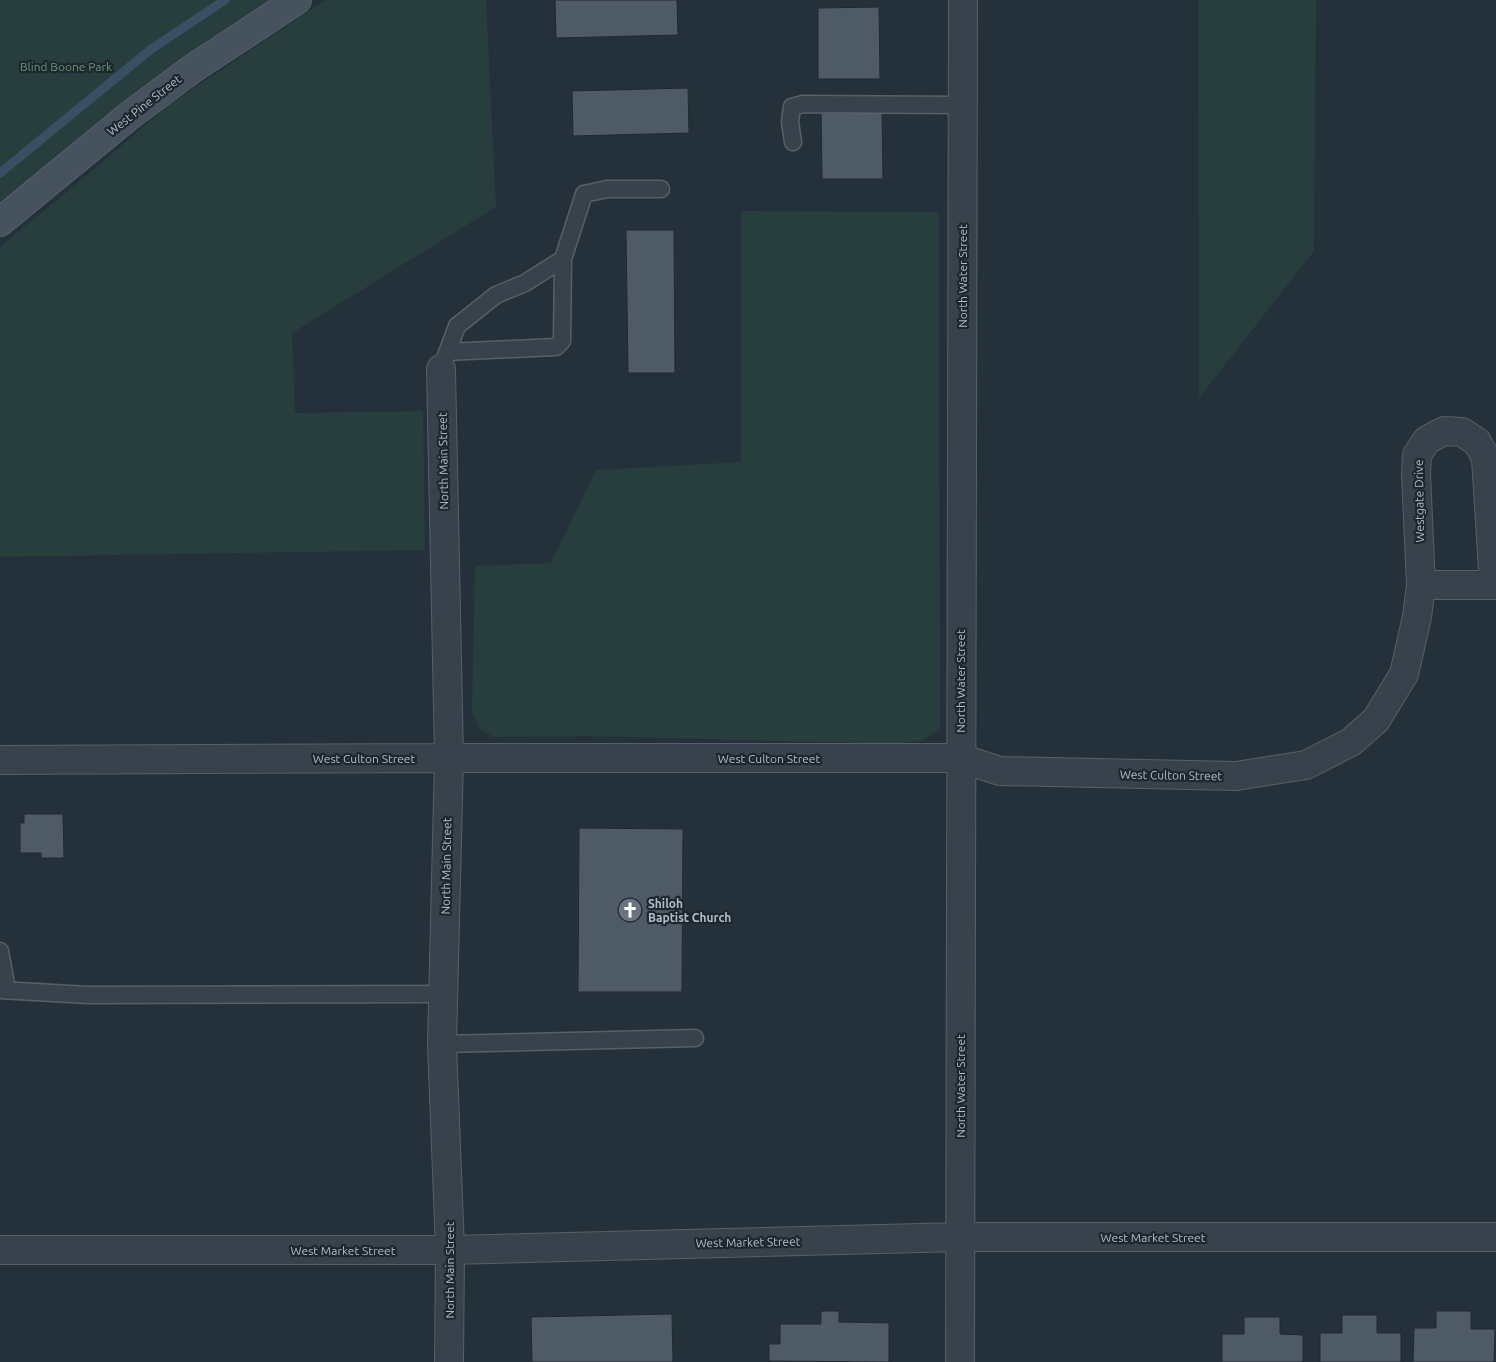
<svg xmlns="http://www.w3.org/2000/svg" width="1496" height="1362" font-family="Ubuntu,sans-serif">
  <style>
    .green { fill: #273e3d }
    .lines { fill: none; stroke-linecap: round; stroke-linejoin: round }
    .stream { stroke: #394f62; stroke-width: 9 }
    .building { fill: #4e5b67; stroke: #1f2932 }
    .lane-casing { stroke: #566069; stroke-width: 19 }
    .street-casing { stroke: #566069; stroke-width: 30 }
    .secondary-casing { stroke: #566069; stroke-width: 30 }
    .lane { stroke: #38424c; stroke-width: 16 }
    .street { stroke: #38424c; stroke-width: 28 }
    .secondary { stroke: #46525e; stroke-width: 28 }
    .labels { text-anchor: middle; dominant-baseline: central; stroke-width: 4.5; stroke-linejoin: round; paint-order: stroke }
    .park-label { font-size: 12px; fill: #6c9771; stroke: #1d2730 }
    .street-label { font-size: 12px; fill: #b4bdc7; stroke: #1d2730 }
    .poi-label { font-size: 12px; font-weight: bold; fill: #b4bdc7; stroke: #1d2730; text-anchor: start }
  </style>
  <rect width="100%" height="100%" fill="#24313b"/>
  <path class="green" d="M 0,0 L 275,0 L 152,82 L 0,202 Z
    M 325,0 L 486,0 L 496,207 L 292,333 L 295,413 L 423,411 L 425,550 L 0,557 L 0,247 L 103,162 L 166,107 Z
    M 1198,0 L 1316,0 L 1314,251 L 1199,398 Z
    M 741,211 L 939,212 L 940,728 L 923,740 L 900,744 L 588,736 L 494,737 L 479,729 L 472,711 L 475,566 L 551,563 L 596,470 L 741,462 Z"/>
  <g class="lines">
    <path class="stream" d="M 0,173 L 150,50 L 225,0"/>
  </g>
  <path class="building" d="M 555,0 L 677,0 L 678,35 L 556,38 Z
    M 879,7 L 880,79 L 818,79 L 818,8 Z
    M 688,88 L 689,133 L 573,136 L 572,91 Z
    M 821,108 L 882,108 L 883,179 L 822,179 Z
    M 626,230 L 674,230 L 675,373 L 628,373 Z
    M 24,814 L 63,814 L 64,858 L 41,858 L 41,853 L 20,853 L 20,823 L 24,823 Z
    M 579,828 L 683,829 L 682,992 L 578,992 Z
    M 821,1311 L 839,1311 L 839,1322 L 889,1323 L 889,1362 L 769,1361 L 769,1344 L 780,1344 L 780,1324 L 821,1324 Z
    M 1436,1311 L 1471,1311 L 1471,1329 L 1495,1329 L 1494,1362 L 1413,1362 L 1414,1328 L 1436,1328 Z
    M 672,1314 L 673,1362 L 532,1362 L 531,1317 Z
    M 1342,1315 L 1377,1315 L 1377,1333 L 1401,1333 L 1401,1362 L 1320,1362 L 1320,1333 L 1342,1333 Z
    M 1244,1317 L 1280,1317 L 1280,1334 L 1303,1335 L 1303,1362 L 1222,1362 L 1222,1334 L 1244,1334 Z"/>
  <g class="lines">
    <g class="lane-casing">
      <path id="lane" d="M 793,142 L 790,122 L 792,107 L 803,104 L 962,105
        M 447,352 L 556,347 L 562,341 L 563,259
        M 441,369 L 457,326 L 496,295 L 525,283 L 563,259 L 584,194 L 607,189 L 661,189
        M 0,951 L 7,990
        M 0,990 L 88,995 L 443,994
        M 442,1044 L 695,1038"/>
    </g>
    <g class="street-casing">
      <path id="street" d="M 441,369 L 449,758 L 442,1044 L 450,1250 L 449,1362
        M 1421,585 L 1496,585
        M 0,760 L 449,758 L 960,758 L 1000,771 L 1236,776 L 1306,765 L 1351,742 L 1376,720 L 1404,674 L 1417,617 L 1421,585 L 1416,474 L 1417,455 L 1427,440 L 1444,431 L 1462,432 L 1477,442 L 1486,458 L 1494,585
        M 0,1250 L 450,1250 L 960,1237 L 1496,1237
        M 960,1362 L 963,0"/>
    </g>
    <g class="secondary-casing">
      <path id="secondary" d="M 0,222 L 129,116 L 192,69 L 297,0"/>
    </g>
    <use href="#lane" class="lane"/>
    <use href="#street" class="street"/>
    <use href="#secondary" class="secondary"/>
  </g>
  <defs>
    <g id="church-disc" transform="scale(1.25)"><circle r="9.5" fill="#6b7280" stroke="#1d2730"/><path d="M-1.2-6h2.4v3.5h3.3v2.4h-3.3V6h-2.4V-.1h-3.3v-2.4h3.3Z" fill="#fff"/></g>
  </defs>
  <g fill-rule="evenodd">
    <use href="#church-disc" x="630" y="910"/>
  </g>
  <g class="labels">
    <g class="park-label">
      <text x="66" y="66">Blind Boone Park</text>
    </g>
    <g class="street-label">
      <text transform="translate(144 105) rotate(-38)">West Pine Street</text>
      <text transform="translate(962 276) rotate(-90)">North Water Street</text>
      <text transform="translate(443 461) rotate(-91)">North Main Street</text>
      <text transform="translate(1419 501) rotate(-91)">Westgate Drive</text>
      <text transform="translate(960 681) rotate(-90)">North Water Street</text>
      <text x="364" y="758">West Culton Street</text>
      <text x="769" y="758">West Culton Street</text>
      <text transform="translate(1171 775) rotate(1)">West Culton Street</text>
      <text transform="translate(446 866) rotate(-89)">North Main Street</text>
      <text transform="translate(960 1086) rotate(-90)">North Water Street</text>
      <text x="1153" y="1237">West Market Street</text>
      <text transform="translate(748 1242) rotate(-1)">West Market Street</text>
      <text x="343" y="1250">West Market Street</text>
      <text transform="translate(449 1270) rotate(-90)">North Main Street</text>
    </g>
    <g class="poi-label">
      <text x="648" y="903">Shiloh<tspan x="648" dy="14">Baptist Church</tspan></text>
    </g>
  </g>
</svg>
